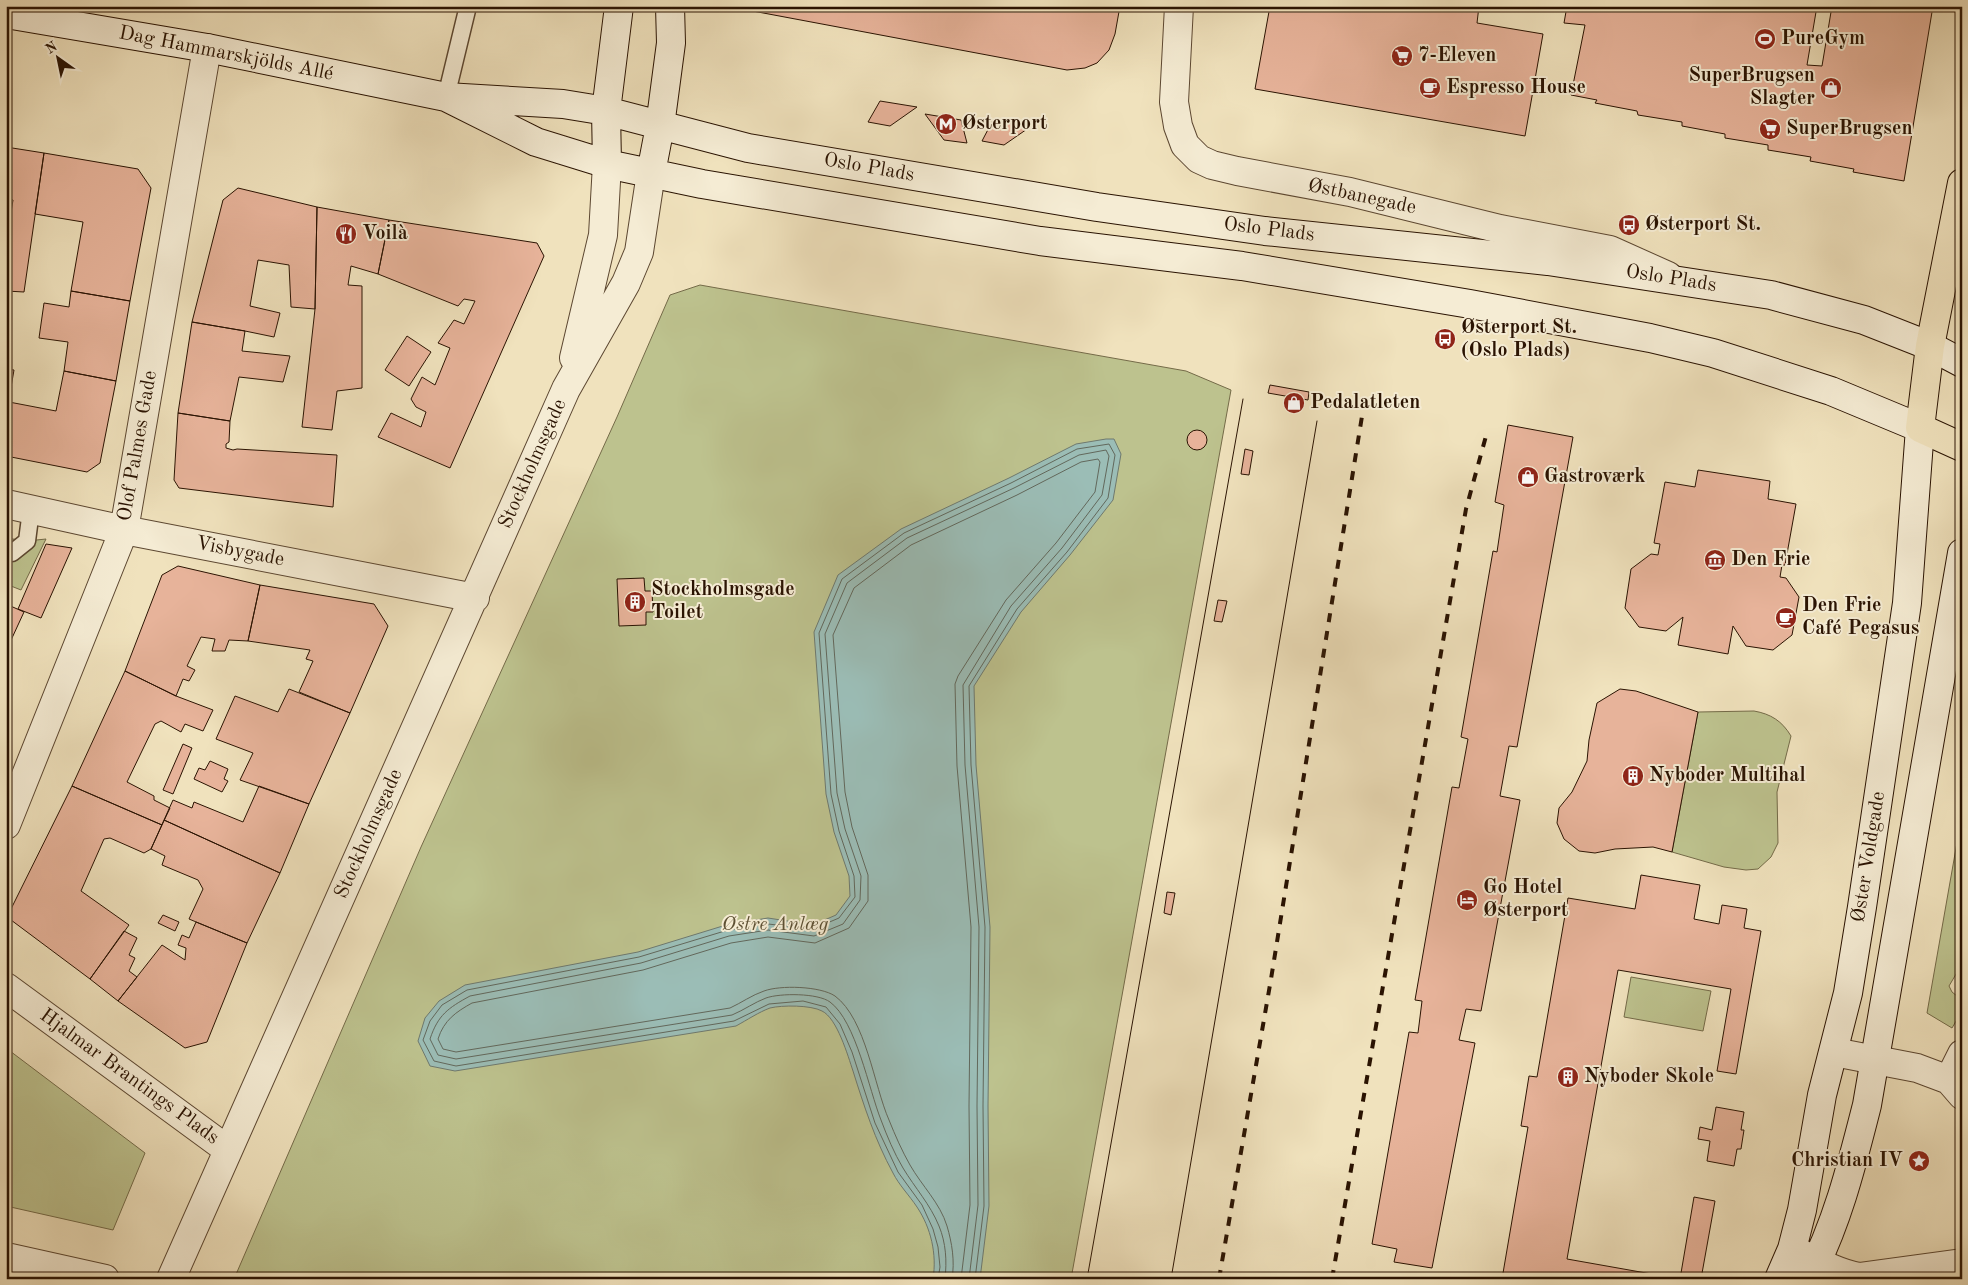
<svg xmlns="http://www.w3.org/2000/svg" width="1968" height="1285" font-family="'Old Standard TT',serif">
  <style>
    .green { fill: #bdc28e; stroke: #746a48 }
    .water { fill: #9bbdb6; stroke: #6e796e }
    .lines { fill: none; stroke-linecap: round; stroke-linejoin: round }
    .shore { stroke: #62685c; stroke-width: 1 }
    .building { fill: #e7b39a; stroke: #2a1302 }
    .lane-casing { stroke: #5c4731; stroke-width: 19 }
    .street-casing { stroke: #5c4731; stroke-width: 30 }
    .secondary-casing { stroke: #2a1302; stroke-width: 30 }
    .primary-casing { stroke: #2a1302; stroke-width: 30 }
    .lane { stroke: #f5ecd4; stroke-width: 16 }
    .street { stroke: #f5ecd4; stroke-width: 28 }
    .secondary { stroke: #f5ecd4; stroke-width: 28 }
    .primary { stroke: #f0e2bd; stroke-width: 28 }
    .tram { stroke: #2a1302; stroke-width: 1 }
    .rail { stroke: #2a1302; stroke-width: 4; stroke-dasharray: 9 9; stroke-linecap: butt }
    .labels { text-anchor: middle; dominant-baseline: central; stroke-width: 4; stroke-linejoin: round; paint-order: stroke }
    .poi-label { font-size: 20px; font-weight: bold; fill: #2a1302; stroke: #f5ecd4; text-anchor: start }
    .street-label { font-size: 20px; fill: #2a1302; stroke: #f5ecd4 }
    .park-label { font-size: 20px; font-style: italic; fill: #5d5033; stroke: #f5ecd4 }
  </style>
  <rect width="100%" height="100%" fill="#f0e2bd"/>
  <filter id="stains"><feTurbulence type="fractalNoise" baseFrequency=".004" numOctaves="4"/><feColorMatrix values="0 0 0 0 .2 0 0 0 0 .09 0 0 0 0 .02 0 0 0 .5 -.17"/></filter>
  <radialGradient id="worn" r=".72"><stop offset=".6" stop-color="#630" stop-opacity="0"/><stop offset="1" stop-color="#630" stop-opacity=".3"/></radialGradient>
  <path class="green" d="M 700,285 L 1186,371 L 1231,390 L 1071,1279 L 234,1279 L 421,847 L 617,417 L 670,295 Z
    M 6,538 L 27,541 L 46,539 L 21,590 L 6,584 Z
    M 1754,711 C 1771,714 1782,721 1791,736 L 1777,792 L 1778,843 L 1771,857 L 1758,869 L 1746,870 L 1724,867 L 1672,852 L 1698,712 Z
    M 1962,814 L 1962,964 L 1949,986 L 1952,992 L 1962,1000 L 1962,1011 L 1952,1028 L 1927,1013 Z
    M 1631,977 L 1711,991 L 1703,1031 L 1624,1017 Z
    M 6,1048 L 145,1153 L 113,1230 L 6,1206 Z"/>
  <path class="water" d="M 1106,439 L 1114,439 L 1121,454 L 1113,500 L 1070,555 L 1021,612 L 974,686 L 976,765 L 990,927 L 988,1106 L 989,1206 L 980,1279 L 933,1279 C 937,1254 931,1228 917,1207 C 909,1195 899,1185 893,1173 C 875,1140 864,1106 853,1071 C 848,1056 837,1018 822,1011 C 811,1005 782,1005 770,1008 C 759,1012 747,1020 736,1026 L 455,1071 L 430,1066 L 418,1041 L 425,1018 L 439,1001 L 465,985 L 638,952 L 726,925 L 768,918 L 813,925 L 836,915 L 850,896 L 849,876 L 834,832 L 826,794 L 814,632 L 838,575 L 901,529 L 1009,478 L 1076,444 Z"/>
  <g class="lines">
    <path class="shore" d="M 938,1279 L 940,1267 L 938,1247 L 933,1229 L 922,1205 L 898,1172 L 875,1123 L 852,1052 L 840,1024 L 826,1007 L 803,1001 L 769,1004 L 734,1021 L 456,1066 L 434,1061 L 423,1040 L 430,1021 L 442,1005 L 467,990 L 639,957 L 728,930 L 768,924 L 813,929 L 839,918 L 855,897 L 854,876 L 839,831 L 831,794 L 819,633 L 842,579 L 904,533 L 1011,483 L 1077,449 L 1109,444 L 1115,455 L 1108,498 L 1067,552 L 1017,609 L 969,686 L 971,765 L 985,927 L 983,1106 L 984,1206 L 975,1279
      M 945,1279 C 947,1261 946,1243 939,1226 C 930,1204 915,1188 903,1168 C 894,1153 887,1136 881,1120 C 869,1090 856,1021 830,1002 C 818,993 780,993 766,998 C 755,1002 744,1010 732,1015 L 456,1059 L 438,1055 L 430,1039 C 438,1015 448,1008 470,996 L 641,963 L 729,936 L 768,930 L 814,936 L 843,924 L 860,900 L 861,876 L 845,829 L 837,793 L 825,634 L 847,583 L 907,538 L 1014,488 L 1079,455 L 1106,450 L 1109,456 L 1102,495 L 1062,548 L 1011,606 L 963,685 L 965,765 L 979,927 L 977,1106 L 978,1205 L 969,1279
      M 952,1279 C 955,1261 952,1243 947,1226 C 940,1203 922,1186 910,1165 C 902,1151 895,1135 889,1120 C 874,1086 866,1019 835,996 C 820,986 780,985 764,991 C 752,995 741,1003 730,1008 L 456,1052 L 443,1049 L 438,1039 C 444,1020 456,1012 472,1003 L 643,970 L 731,943 L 768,937 L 815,943 L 849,928 L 868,901 L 868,875 L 852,827 L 845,792 L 833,635 L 854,588 L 911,545 L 1017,495 L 1081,462 L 1098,459 L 1100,462 L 1095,492 L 1056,543 L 1006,600 L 958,676 L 955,684 L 957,766 L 971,927 L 969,1106 L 970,1205 L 961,1279"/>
  </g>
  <path class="building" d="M 726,6 L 1120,6 L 1115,34 L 1109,50 L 1097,63 L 1085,68 L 1067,70 Z
    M 1270,6 L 1479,6 L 1477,23 L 1543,34 L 1525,136 L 1255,89 Z
    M 1567,6 L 1817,6 L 1807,65 L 1822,66 L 1832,6 L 1933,6 L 1904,181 L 1853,172 L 1854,169 L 1810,161 L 1811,157 L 1768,150 L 1768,145 L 1725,138 L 1725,134 L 1682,126 L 1682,122 L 1638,115 L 1637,111 L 1595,103 L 1597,100 L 1571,95 L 1585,25 L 1564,23 Z
    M 880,101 L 917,107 L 890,126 L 868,122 Z
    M 925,114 L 961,120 L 967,143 L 944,140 Z
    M 993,120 L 1030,127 L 1004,145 L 982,141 Z
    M 6,147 L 44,153 L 24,292 L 6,291 L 6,243 L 13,200 L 6,198 Z
    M 44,153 L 138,169 L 151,188 L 130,301 L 71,291 L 83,222 L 35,214 Z
    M 238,188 L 317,207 L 315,309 L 291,307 L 289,265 L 258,260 L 250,306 L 280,313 L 274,337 L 245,331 L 192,322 L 223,200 Z
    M 317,207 L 389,220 L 378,274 L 351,266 L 348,285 L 362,286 L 362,388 L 337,391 L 332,430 L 302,427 L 315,309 Z
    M 389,220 L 537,243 L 544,256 L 450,468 L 378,437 L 391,413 L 421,427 L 426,412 L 416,407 L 411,399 L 422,377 L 435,385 L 450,348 L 438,343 L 454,320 L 464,324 L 475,301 L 464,299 L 458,306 L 378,274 Z
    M 71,291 L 130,301 L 116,381 L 64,371 L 68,342 L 39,338 L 44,303 L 69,307 Z
    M 192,322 L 245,331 L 242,351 L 290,356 L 283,382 L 239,377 L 230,421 L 178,413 Z
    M 407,336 L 431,352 L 409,386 L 385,370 Z
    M 6,369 L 14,370 L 6,416 Z
    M 64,371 L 116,381 L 100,463 L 87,472 L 6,456 L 6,416 L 9,402 L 56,411 Z
    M 1270,385 L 1309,392 L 1308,400 L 1268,393 Z
    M 178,413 L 230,421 L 229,442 L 226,444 L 226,448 L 233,450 L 237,449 L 337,455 L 333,507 L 179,488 L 174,480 Z
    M 1508,425 L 1573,437 L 1517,747 L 1509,746 L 1500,796 L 1520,800 L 1481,1011 L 1466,1009 L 1459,1040 L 1475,1043 L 1432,1268 L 1394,1262 L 1397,1249 L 1372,1244 L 1409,1032 L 1418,1033 L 1422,1001 L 1415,1000 L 1452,787 L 1459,788 L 1468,739 L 1461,737 L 1493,551 L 1497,552 L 1504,505 L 1495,502 Z
    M1187 440a10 10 0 1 1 20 0a10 10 0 1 1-20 0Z
    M 1245,449 L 1253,451 L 1249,475 L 1241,474 Z
    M 1698,470 L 1770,481 L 1768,499 L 1796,504 L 1785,565 L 1782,565 L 1780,577 L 1786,578 L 1799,597 L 1792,635 L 1773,650 L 1746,646 L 1733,626 L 1728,654 L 1678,645 L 1683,617 L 1666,631 L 1639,627 L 1625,608 L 1631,569 L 1651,554 L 1658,555 L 1660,544 L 1654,543 L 1665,482 L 1695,487 Z
    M 46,544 L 72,548 L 41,618 L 18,609 Z
    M 178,566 L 260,585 L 248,641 L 229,640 L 225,651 L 212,651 L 215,639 L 201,637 L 187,666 L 195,670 L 189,681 L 183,679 L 176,696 L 125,671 L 162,575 Z
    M 644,578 L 645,591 L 652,591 L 653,612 L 646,612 L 646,625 L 619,626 L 617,579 Z
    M 260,585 L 374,604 L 388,626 L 350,713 L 299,692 L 313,661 L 306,659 L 310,650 L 248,641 Z
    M 1218,600 L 1227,601 L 1222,622 L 1214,621 Z
    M 6,604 L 24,612 L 6,651 Z
    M 125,671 L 176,696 L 213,710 L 203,731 L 185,724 L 181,732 L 161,721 L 155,724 L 127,782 L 154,796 L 154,800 L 170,808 L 162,825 L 72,786 Z
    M 289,689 L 350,713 L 309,804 L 240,780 L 253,753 L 216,739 L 235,696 L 278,712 Z
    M 1620,689 L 1636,691 L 1698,712 L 1672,852 L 1653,847 L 1615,849 L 1595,853 L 1579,851 L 1564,839 L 1557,823 L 1559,808 L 1572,792 L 1587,761 L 1589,740 L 1597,703 Z
    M 183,744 L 192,748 L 173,794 L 163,790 Z
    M 210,761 L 228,769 L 224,779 L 228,781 L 222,792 L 194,779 L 199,768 L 205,770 Z
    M 72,786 L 162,825 L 151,849 L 144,853 L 110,838 L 104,839 L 81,891 L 129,925 L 90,979 L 7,917 Z
    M 259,786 L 309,804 L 280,873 L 164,820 L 173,800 L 192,808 L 194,802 L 243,822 Z
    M 164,820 L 280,873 L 247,943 L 189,919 L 203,889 L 198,880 L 162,865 L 165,856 L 151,849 Z
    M 1641,875 L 1700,885 L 1694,919 L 1719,924 L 1722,905 L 1747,909 L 1744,928 L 1761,931 L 1736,1074 L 1717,1071 L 1731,989 L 1618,970 L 1567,1259 L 1680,1279 L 1502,1279 L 1528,1127 L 1521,1126 L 1529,1076 L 1537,1077 L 1568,898 L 1635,909 Z
    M 1167,892 L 1175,893 L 1171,915 L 1164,913 Z
    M 163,915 L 179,922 L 175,931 L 158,923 Z
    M 196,922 L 247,943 L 207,1042 L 185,1048 L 118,1001 L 162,945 L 185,960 L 186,948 L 178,945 L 182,935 L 189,938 Z
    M 124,931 L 137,938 L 129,955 L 135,958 L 129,971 L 137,977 L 118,1001 L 90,979 Z
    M 1716,1107 L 1744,1112 L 1741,1130 L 1744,1130 L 1741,1149 L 1737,1149 L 1734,1166 L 1707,1161 L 1710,1141 L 1698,1139 L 1700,1127 L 1712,1130 Z
    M 1694,1197 L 1715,1201 L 1701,1279 L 1680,1279 Z"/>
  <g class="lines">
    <g class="lane-casing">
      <path id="lane" d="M 446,97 L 468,6
        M 6,552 L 12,553 L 27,541 L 31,510"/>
    </g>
    <g class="street-casing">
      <path id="street" d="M 1179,6 L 1174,102 L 1178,126 L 1185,145 L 1199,159 L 1212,165 L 1237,171 L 1350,192 L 1500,229 L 1610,250 L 1668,276
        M 574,358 L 603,235 L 607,164
        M 6,504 L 124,530 L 475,598
        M 6,825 L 124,530 L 207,48
        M 6,987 L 228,1150
        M 1834,1052 L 1917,1068 L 1949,1080 L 1962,1095
        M 1949,1080 L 1962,1054
        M 1796,1251 C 1816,1261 1837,1273 1859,1277 L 1962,1263
        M 6,1257 L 105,1279
        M 171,1279 L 566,389 L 626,283 L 639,252 L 651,173"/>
    </g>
    <g class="secondary-casing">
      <path id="secondary" d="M 6,14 L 207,48 L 446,97 L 563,104 L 606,111 L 748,148 L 1097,207 L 1265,231 L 1548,261 L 1771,295 L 1864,320 L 1930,346 L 1962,363
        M 446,97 L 536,142 L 607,164 L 702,184 L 1040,241 L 1242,266 L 1470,304 L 1650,338 L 1713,353 L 1831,391 L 1920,428 L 1907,603 L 1862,907 L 1848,993 L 1822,1095 L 1802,1210 L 1792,1249 L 1779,1279
        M 607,164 L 606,111 L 619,6
        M 651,173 L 660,126 L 671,43 L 670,6
        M 1808,1279 C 1837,1225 1852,1164 1867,1105 L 1962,553"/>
    </g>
    <g class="primary-casing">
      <path id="primary" d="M 1962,183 L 1930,346 L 1920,428 L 1962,447"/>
    </g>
    <use href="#lane" class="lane"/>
    <use href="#street" class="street"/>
    <use href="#secondary" class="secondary"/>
    <use href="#primary" class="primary"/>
    <path class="tram" d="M 1087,1279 L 1243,399
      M 1171,1279 L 1317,421"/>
    <path class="rail" d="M 1219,1279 L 1271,979 L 1363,410
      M 1332,1279 L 1466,509 L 1486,436"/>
  </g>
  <defs>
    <g id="stadium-disc" transform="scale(1.125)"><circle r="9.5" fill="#8f2418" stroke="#f5ecd4"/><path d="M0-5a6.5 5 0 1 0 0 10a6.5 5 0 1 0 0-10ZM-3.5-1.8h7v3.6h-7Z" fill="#fff"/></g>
    <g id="supermarket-disc" transform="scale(1.125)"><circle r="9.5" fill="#8f2418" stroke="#f5ecd4"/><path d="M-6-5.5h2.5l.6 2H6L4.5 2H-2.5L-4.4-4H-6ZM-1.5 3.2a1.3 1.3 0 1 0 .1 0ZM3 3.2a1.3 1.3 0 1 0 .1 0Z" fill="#fff"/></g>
    <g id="cafe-disc" transform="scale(1.125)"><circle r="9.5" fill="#8f2418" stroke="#f5ecd4"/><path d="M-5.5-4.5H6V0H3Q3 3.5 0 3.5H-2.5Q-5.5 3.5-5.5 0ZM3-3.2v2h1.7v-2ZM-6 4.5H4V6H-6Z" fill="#fff"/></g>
    <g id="shop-disc" transform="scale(1.125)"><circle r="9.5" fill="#8f2418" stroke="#f5ecd4"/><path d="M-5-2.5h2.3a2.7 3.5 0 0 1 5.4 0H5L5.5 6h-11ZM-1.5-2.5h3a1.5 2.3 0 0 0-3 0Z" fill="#fff"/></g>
    <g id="metro-disc" transform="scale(1.125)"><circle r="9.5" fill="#8f2418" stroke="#f5ecd4"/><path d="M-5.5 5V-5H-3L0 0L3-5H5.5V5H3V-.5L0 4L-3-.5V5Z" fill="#fff"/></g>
    <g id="bus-disc" transform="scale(1.125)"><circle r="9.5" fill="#8f2418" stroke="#f5ecd4"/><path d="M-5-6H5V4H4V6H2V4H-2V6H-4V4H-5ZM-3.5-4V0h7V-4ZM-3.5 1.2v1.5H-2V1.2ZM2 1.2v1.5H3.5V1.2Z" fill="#fff"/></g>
    <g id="restaurant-disc" transform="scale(1.125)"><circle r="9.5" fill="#8f2418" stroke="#f5ecd4"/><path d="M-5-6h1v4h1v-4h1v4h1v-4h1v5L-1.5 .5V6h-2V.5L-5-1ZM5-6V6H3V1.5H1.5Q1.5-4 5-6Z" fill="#fff"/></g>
    <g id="museum-disc" transform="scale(1.125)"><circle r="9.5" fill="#8f2418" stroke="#f5ecd4"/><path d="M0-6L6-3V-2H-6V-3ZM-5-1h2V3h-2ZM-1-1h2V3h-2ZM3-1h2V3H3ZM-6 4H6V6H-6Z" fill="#fff"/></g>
    <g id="building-disc" transform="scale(1.125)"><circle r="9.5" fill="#8f2418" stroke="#f5ecd4"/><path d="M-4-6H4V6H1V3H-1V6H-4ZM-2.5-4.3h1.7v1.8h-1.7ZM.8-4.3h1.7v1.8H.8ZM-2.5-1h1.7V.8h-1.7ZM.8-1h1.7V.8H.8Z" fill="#fff"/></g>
    <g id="hotel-disc" transform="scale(1.125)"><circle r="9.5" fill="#8f2418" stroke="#f5ecd4"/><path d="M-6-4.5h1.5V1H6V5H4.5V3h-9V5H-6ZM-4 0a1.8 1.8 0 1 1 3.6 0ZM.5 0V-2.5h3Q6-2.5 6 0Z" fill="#fff"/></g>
    <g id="sight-disc" transform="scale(1.125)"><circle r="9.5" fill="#8f2418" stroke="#f5ecd4"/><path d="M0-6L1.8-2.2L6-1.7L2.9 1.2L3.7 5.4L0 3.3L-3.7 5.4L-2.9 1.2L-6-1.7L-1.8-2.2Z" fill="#fff"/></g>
  </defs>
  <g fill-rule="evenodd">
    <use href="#stadium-disc" x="1765" y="39"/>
    <use href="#supermarket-disc" x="1402" y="56"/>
    <use href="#cafe-disc" x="1430" y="88"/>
    <use href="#shop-disc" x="1831" y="88"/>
    <use href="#metro-disc" x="946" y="124"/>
    <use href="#supermarket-disc" x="1770" y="129"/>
    <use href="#bus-disc" x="1629" y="225"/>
    <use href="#restaurant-disc" x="346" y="234"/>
    <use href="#bus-disc" x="1445" y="339"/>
    <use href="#shop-disc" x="1294" y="403"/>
    <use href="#shop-disc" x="1528" y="477"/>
    <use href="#museum-disc" x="1715" y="560"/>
    <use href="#building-disc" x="635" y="602"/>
    <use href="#cafe-disc" x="1786" y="618"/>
    <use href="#building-disc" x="1633" y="776"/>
    <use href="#hotel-disc" x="1467" y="900"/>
    <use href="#building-disc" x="1568" y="1077"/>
    <use href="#sight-disc" x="1919" y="1161"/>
  </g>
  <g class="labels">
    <g class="poi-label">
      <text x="1781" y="39">PureGym</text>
      <text x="1418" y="56">7-Eleven</text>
      <text x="1815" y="76" text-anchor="end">SuperBrugsen<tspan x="1815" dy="23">Slagter</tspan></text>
      <text x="1446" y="88">Espresso House</text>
      <text x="962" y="124">Østerport</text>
      <text x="1786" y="129">SuperBrugsen</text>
      <text x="1645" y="225">Østerport St.</text>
      <text x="362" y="234">Voilà</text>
      <text x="1461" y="328">Østerport St.<tspan x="1461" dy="23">(Oslo Plads)</tspan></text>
      <text x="1310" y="403">Pedalatleten</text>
      <text x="1544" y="477">Gastroværk</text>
      <text x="1731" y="560">Den Frie</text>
      <text x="651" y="590">Stockholmsgade<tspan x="651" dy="23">Toilet</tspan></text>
      <text x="1802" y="606">Den Frie<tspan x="1802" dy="23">Café Pegasus</tspan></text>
      <text x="1649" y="776">Nyboder Multihal</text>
      <text x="1483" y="888">Go Hotel<tspan x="1483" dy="23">Østerport</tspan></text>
      <text x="1584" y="1077">Nyboder Skole</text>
      <text x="1903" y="1161" text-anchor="end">Christian IV</text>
    </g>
    <g class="street-label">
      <text transform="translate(226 54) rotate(11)">Dag Hammarskjölds Allé</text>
      <text transform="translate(869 168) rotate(10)">Oslo Plads</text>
      <text transform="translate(1362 197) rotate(12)">Østbanegade</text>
      <text transform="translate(1269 230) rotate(7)">Oslo Plads</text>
      <text transform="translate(1671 279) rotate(9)">Oslo Plads</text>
      <text transform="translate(138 446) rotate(-80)">Olof Palmes Gade</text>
      <text transform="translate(533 464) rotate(-66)">Stockholmsgade</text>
      <text transform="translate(240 552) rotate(11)">Visbygade</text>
      <text transform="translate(369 834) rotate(-66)">Stockholmsgade</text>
      <text transform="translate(1869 857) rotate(-81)">Øster Voldgade</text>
      <text transform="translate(129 1077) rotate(36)">Hjalmar Brantings Plads</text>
    </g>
    <g class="park-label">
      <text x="775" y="925">Østre Anlæg</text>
    </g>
  </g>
  <rect width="1968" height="1285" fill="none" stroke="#f0e2bd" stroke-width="25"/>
  <rect x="8" y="8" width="1953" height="1270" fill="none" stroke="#2a1302" stroke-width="2.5"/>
  <rect x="12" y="12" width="1943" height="1260" fill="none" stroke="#2a1302"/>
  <g transform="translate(58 58) rotate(327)" stroke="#f5ecd4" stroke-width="4" paint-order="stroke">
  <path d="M0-4L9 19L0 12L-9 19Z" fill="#2a1302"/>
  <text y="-8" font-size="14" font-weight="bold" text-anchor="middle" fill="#2a1302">N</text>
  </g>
  <rect width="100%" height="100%" filter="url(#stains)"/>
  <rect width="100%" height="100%" fill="url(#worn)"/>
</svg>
